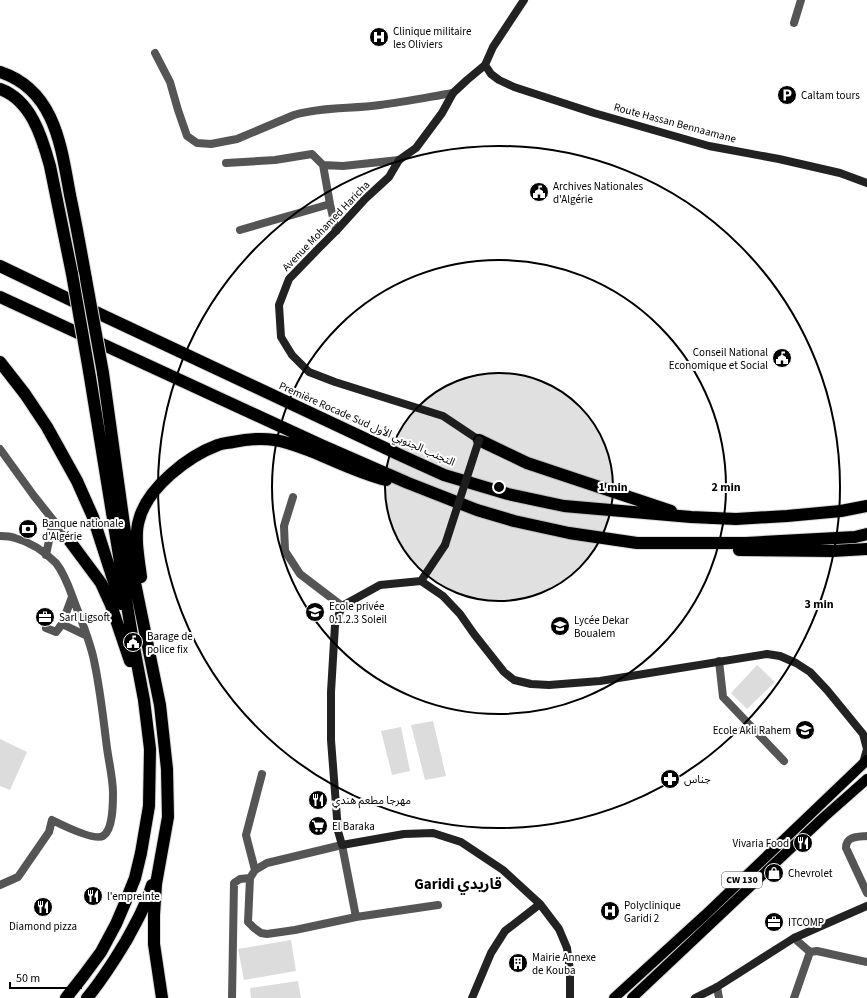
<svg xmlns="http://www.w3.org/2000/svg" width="867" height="998" font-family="'Source Sans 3','Noto Sans Arabic',sans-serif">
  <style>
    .green { fill: #dcdcdc }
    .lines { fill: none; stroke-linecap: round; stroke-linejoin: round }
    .primary-casing { stroke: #dbdbdb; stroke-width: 12 }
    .highway-casing { stroke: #dbdbdb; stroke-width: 14 }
    .street { stroke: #555; stroke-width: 8 }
    .secondary { stroke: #222; stroke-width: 8 }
    .primary { stroke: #000; stroke-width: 10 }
    .highway { stroke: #000; stroke-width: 12 }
    .highway-bridge-casing { stroke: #dbdbdb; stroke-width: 14; stroke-linecap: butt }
    .secondary-bridge { stroke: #222; stroke-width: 8 }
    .highway-bridge { stroke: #000; stroke-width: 12 }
    .ring { fill: none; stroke: #000; stroke-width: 2 }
    .labels { text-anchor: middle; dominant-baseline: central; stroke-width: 4; stroke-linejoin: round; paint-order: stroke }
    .shield { fill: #fff; stroke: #4c4c4c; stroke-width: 1 }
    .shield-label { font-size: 10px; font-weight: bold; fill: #000 }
    .poi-label { font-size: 11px; fill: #000; stroke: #fff; text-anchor: start }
    .street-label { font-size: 11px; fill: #000; stroke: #fff }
    .district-label { font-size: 15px; font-weight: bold; fill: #000; stroke: #fff }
    .centre { fill: #000; stroke: #fff; stroke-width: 2 }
    .ring-label { font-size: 12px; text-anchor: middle; font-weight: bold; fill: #000; stroke: #fff; stroke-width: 4; stroke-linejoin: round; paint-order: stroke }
  </style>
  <rect width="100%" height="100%" fill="#fff"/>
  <path class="green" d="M 757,665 L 775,682 L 747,709 L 731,693 Z
    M 433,721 L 446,776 L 425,780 L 411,725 Z
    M 401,727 L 410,771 L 392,775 L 381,731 Z
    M 0,739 L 27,752 L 10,790 L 0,786 Z
    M 291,940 L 296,971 L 244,980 L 238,949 Z
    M 298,981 L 301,998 L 251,998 L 250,988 Z"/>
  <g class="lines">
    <g class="primary-casing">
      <path id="primary" d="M 614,998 L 705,915 L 867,760
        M 632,998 L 824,817 L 867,779"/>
    </g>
    <g class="highway-casing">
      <path id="highway" d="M 0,72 C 55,90 61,146 70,195 C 76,223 81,251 86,279
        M 0,89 C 31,100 42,137 50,166 L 72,274
        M 0,266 L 104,316 L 400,455 L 444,475 L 508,494 L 564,506 L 691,517 L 736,519 L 787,516 L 841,511 L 867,506
        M 0,297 L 321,445 L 408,483 L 477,510 L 514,521 L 569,533 L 637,543 L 746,543 L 855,537 L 867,534
        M 0,362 L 25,394 L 47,427 L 77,481 L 93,517 L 121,604
        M 103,373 L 126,539 L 160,705 L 167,769 L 168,817 L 156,884 L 154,915 L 154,944 L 162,998
        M 479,440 L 527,463 L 671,511
        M 69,540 L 101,583 L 111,605 L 130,661
        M 739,550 L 832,551 L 867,549
        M 141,577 C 139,560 134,536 139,520 C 147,488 188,456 218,445 C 223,443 228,443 233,442 C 247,439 261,438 275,440 C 288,442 300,447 313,452 C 337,462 361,474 386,480
        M 66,998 L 84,975 L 101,952 L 116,924 L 125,903 L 135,878 L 141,853 L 149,806 L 150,749 L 144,700 L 133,642 L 89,371
        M 87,998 C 102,980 114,961 126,941 C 136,923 146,905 152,885"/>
    </g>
    <path class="street" d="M 794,23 L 801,0
      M 155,53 L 170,82 L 178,110 L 187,136 L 197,143 L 211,144 L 237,139 L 294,115 C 321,107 351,109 380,105 C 404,102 429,97 453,93
      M 226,163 L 275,160 L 312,154 L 323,165 L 343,166 L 399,160
      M 323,165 L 330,204 L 336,231
      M 240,230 L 330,204
      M 0,449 L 34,496 L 69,540
      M 293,497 L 284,526 L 285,551 L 300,574 L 342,606
      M 0,536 C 5,536 10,536 15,538 C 30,542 45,552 56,563 C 64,573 69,587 73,598 C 80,617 88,636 93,656 C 100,686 103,717 107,748 C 109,763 113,779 113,793 C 113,804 113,830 103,836 C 94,841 62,825 52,820 L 49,832 L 18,877 L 0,885
      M 46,555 L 51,531 L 52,519
      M 62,624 L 72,597
      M 46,628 L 56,632 L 62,624 L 87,636
      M 719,661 L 723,697 L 784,761
      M 867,836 C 857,837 846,836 846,848 L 867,893
      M 255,870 L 248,843 L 246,835 L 262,774
      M 356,917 L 295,930 L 267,934 L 261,933 L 254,928 L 248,922 L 250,878 L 255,870 L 267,863 L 342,845 L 356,917 L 438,905
      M 794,938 L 810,952 L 817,951 L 867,962
      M 717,987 L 719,998
      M 232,998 L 234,883 L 240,879 L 250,878
      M 794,998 L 810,952"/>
    <path class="secondary" d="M 485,65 L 491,74 L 499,80 L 514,87 L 594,113 L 709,146 L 779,159 L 840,173 L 867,183
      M 479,440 L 443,416 L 335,382 L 309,372 L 292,355 L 281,337 L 279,305 L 289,279 L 318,249 L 336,231 L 365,199 L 389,177 L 399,160 L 416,148 L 442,113 L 453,93 L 467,80 L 485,65 L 493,47 L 524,0
      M 421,581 L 445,545
      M 472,998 L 491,953 L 505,931 L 540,904
      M 570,998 L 570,971 L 567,948 L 559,929 L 540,904 L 503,870 L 461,842 L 433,833 L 404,834 L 342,845 L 338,831 L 331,740 L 331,692 L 335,625 L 342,606 L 380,585 L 421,581 L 443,596 L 460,614 L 474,634 L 504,672 L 514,680 L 531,684 L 549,685 L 600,681 L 767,654 L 780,656 L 796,663 L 810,672 L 827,690 L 863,734 L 867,749 L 863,763
      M 695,998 L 717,987 L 794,938 L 867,906"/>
    <use href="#primary" class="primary"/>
    <use href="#highway" class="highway"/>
    <g class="highway-bridge-casing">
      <path id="highway-bridge" d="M 72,274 L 89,371
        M 86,279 L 103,373"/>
    </g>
    <path class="secondary-bridge" d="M 445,545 L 479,440"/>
    <use href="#highway-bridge" class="highway-bridge"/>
  </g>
  <circle cx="499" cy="487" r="114" fill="#000" fill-opacity=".12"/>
  <g class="ring">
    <circle cx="499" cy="487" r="114"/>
    <circle cx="499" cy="487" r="227"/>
    <circle cx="499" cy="487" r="341"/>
  </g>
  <defs>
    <g id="hospital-disc" transform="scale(1)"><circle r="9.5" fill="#000" stroke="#fff"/><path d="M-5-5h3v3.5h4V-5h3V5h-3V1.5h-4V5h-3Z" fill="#fff"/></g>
    <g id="parking-disc" transform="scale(1)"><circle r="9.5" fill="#000" stroke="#fff"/><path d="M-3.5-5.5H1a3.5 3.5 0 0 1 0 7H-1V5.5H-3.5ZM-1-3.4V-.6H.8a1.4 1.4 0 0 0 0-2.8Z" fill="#fff"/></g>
    <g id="civic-disc" transform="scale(1)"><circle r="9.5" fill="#000" stroke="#fff"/><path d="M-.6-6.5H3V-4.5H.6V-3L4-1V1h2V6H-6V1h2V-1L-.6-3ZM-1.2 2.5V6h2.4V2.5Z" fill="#fff"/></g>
    <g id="bank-disc" transform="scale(1)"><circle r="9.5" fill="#000" stroke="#fff"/><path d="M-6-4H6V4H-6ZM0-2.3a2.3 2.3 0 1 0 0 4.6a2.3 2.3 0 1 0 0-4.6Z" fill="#fff"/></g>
    <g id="school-disc" transform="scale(1)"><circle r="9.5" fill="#000" stroke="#fff"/><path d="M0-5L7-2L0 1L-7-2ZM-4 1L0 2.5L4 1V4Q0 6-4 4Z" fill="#fff"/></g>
    <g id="office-disc" transform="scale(1)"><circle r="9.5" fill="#000" stroke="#fff"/><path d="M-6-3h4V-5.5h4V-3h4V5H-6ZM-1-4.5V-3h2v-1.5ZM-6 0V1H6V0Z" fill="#fff"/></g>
    <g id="pharmacy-disc" transform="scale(1)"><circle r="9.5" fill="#000" stroke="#fff"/><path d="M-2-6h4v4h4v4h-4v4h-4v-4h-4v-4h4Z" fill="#fff"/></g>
    <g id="restaurant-disc" transform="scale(1)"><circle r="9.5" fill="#000" stroke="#fff"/><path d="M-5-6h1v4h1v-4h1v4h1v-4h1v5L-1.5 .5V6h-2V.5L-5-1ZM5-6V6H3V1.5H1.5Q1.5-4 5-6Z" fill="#fff"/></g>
    <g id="supermarket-disc" transform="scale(1)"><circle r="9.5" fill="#000" stroke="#fff"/><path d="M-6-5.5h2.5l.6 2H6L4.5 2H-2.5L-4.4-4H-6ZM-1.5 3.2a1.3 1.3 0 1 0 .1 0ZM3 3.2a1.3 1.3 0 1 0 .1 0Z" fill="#fff"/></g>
    <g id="shop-disc" transform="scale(1)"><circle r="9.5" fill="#000" stroke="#fff"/><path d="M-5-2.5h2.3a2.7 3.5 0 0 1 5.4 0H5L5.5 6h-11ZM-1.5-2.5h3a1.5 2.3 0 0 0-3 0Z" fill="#fff"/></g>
    <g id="building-disc" transform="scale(1)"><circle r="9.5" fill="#000" stroke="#fff"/><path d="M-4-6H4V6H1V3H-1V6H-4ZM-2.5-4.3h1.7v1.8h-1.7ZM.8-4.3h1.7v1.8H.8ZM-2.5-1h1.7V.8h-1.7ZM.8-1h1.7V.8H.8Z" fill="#fff"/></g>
  </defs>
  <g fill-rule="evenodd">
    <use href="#hospital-disc" x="379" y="37"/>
    <use href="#parking-disc" x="787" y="95"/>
    <use href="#civic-disc" x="539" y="192"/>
    <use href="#civic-disc" x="782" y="358"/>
    <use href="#bank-disc" x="28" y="529"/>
    <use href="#school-disc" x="315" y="612"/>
    <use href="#office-disc" x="45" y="617"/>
    <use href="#school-disc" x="560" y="626"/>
    <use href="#civic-disc" x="133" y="642"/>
    <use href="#school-disc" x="805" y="730"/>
    <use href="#pharmacy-disc" x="670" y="779"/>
    <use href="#restaurant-disc" x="318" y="800"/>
    <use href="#supermarket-disc" x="318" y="826"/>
    <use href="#restaurant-disc" x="803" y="843"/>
    <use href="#shop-disc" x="774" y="873"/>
    <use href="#restaurant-disc" x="93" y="896"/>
    <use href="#restaurant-disc" x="43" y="907"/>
    <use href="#hospital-disc" x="610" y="911"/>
    <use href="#office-disc" x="774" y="922"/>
    <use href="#building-disc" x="518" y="963"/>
  </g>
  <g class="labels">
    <rect class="shield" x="722" y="872" width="40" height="16" rx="3"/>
    <g class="shield-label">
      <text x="742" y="880">CW 130</text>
    </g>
    <g class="poi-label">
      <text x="393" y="31">Clinique militaire<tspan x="393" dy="13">les Oliviers</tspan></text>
      <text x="801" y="95">Caltam tours</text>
      <text x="553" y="186">Archives Nationales<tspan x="553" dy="13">d'Algérie</tspan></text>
      <text x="768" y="352" text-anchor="end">Conseil National<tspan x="768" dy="13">Economique et Social</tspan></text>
      <text x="42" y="523">Banque nationale<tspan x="42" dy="13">d'Algérie</tspan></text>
      <text x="329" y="606">Ecole privée<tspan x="329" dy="13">0.1.2.3 Soleil</tspan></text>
      <text x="59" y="617">Sarl Ligsoft</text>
      <text x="574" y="620">Lycée Dekar<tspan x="574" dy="13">Boualem</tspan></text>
      <text x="147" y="636">Barage de<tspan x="147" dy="13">police fix</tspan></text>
      <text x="791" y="730" text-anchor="end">Ecole Akli Rahem</text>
      <text x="684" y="779">جناس</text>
      <text x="332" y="800">مهرجا مطعم هندي</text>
      <text x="332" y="826">El Baraka</text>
      <text x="789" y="843" text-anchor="end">Vivaria Food</text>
      <text x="788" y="873">Chevrolet</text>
      <text x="107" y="896">l'empreinte</text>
      <text x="624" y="905">Polyclinique<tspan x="624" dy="13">Garidi 2</tspan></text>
      <text x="788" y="922">ITCOMP</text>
      <text x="43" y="926" text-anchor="middle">Diamond pizza</text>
      <text x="532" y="957">Mairie Annexe<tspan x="532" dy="13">de Kouba</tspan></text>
    </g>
    <g class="street-label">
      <text transform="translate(675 123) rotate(15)">Route Hassan Bennaamane</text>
      <text transform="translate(326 226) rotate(-46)">Avenue Mohamed Haricha</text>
      <text transform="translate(367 424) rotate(24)">Première Rocade Sud التجنب الجنوبي الأول</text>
    </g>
    <g class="district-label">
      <text x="458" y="884">Garidi قاريدي</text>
    </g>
  </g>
  <circle cx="499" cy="487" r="6" class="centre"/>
  <g class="ring-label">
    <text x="613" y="491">1 min</text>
    <text x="726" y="491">2 min</text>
    <text x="819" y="608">3 min</text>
  </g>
  <path d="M10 982v6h71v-6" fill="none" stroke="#000000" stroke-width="2"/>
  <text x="16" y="982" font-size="12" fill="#000000" stroke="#ffffff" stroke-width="3" paint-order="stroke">50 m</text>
</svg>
